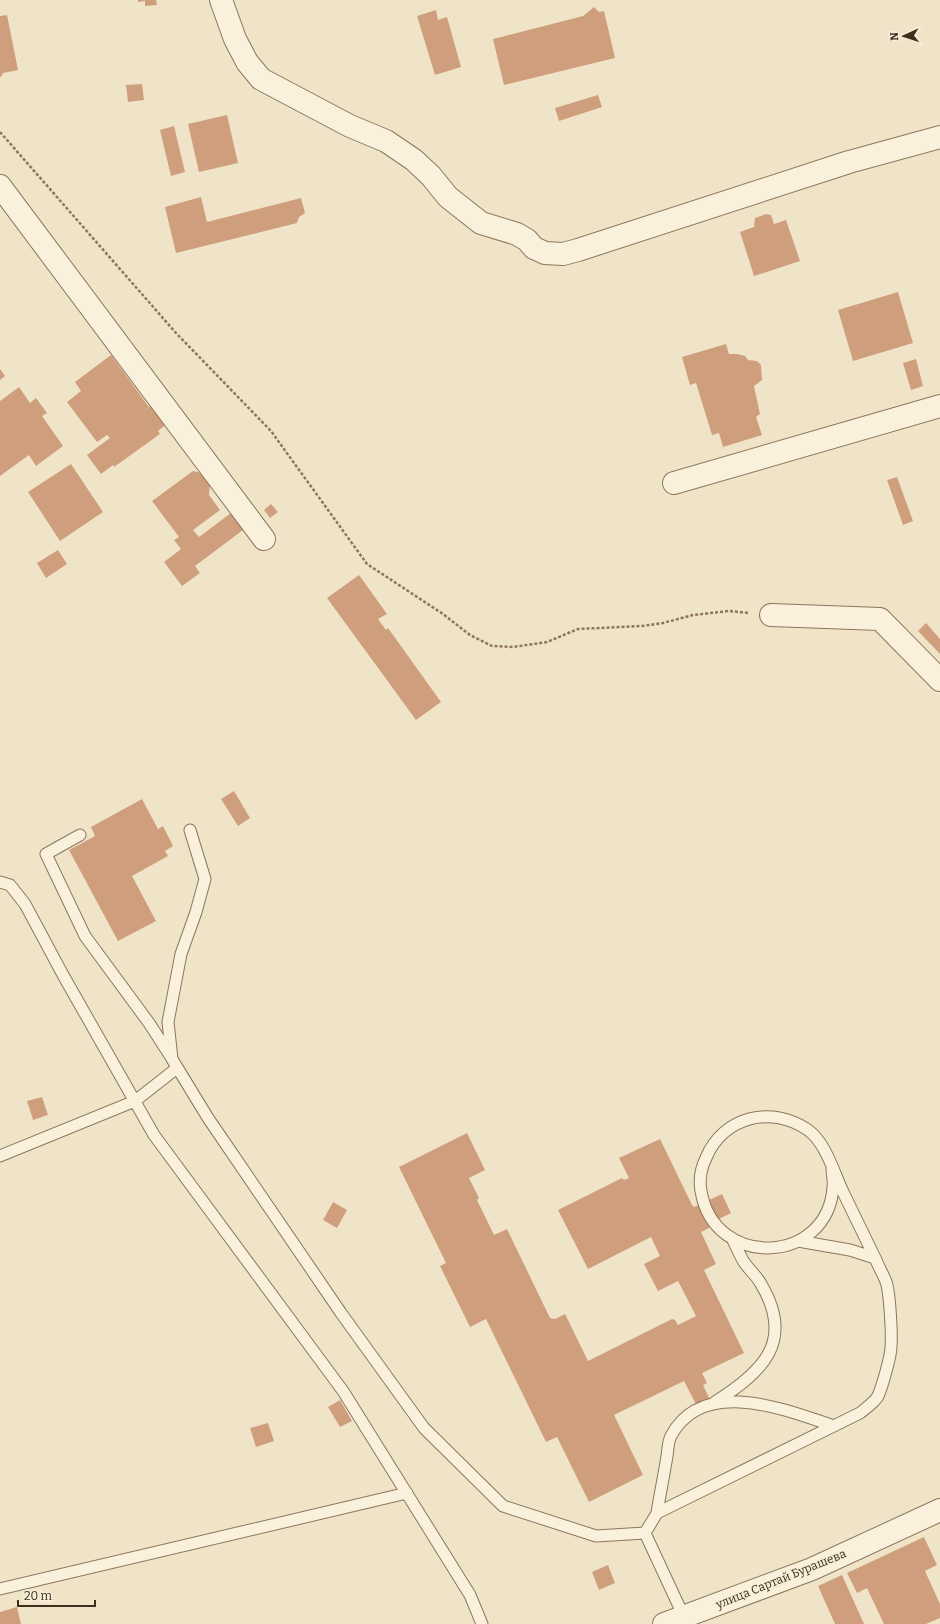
<svg xmlns="http://www.w3.org/2000/svg" width="940" height="1624" font-family="Bitter,serif">
  <style>
    .building { fill: #cf9f7d }
    .lines { fill: none; stroke-linecap: round; stroke-linejoin: round }
    .service-casing { stroke: #8d765c; stroke-width: 13 }
    .minor-casing { stroke: #8d765c; stroke-width: 24 }
    .path { stroke: #8d765c; stroke-width: 2.5; stroke-dasharray: 3 2; stroke-linecap: butt }
    .service { stroke: #faf1dc; stroke-width: 11 }
    .minor { stroke: #faf1dc; stroke-width: 22 }
    .labels { text-anchor: middle; dominant-baseline: central; stroke-width: 3; stroke-linejoin: round; paint-order: stroke }
    .street-label { font-size: 12px; fill: #3d2e20; stroke: #f7eed8 }
  </style>
  <rect width="100%" height="100%" fill="#f0e4c8"/>
  <path class="building" d="M 138,0 L 156,0 L 157,5 L 145,6 L 145,1 L 138,2 Z
    M 594,7 L 599,12 L 604,11 L 615,58 L 504,85 L 493,39 L 583,16 Z
    M 436,10 L 438,20 L 447,17 L 461,67 L 435,75 L 417,16 Z
    M 7,15 L 18,70 L 3,73 L 0,78 L 0,16 Z
    M 142,84 L 144,100 L 128,102 L 126,85 Z
    M 598,95 L 602,107 L 559,121 L 555,108 Z
    M 227,115 L 238,163 L 199,172 L 188,124 Z
    M 174,126 L 185,172 L 171,176 L 160,130 Z
    M 201,197 L 207,222 L 301,198 L 305,213 L 299,217 L 297,223 L 176,253 L 165,207 Z
    M 766,214 L 771,215 L 774,224 L 786,220 L 800,261 L 754,276 L 740,232 L 754,227 L 755,218 Z
    M 898,292 L 913,343 L 853,361 L 838,310 Z
    M 726,344 L 729,354 L 737,354 L 745,356 L 748,360 L 757,361 L 761,365 L 762,380 L 754,386 L 760,414 L 756,417 L 762,435 L 723,447 L 719,433 L 712,435 L 696,383 L 690,385 L 682,357 Z
    M 111,355 L 149,407 L 129,422 L 156,402 L 169,422 L 158,431 L 160,434 L 114,467 L 113,465 L 101,474 L 87,455 L 110,438 L 107,435 L 97,442 L 67,402 L 81,391 L 75,382 Z
    M 916,359 L 923,386 L 911,390 L 903,363 Z
    M 0,369 L 5,376 L 0,380 Z
    M 19,387 L 30,403 L 36,398 L 47,413 L 42,416 L 63,446 L 36,466 L 29,455 L 0,476 L 0,401 Z
    M 71,464 L 103,512 L 60,541 L 28,492 Z
    M 193,471 L 201,473 L 210,484 L 209,495 L 220,510 L 193,530 L 199,537 L 231,513 L 243,530 L 195,566 L 200,573 L 182,586 L 164,562 L 181,549 L 174,540 L 179,537 L 152,501 Z
    M 897,477 L 913,521 L 903,525 L 887,480 Z
    M 271,504 L 278,512 L 270,518 L 264,510 Z
    M 58,550 L 67,564 L 46,578 L 37,563 Z
    M 359,575 L 387,614 L 378,619 L 386,630 L 388,628 L 441,702 L 416,720 L 327,598 Z
    M 926,623 L 940,639 L 940,654 L 918,631 Z
    M 234,791 L 250,818 L 238,826 L 221,799 Z
    M 142,799 L 158,829 L 163,826 L 173,846 L 165,851 L 168,856 L 132,876 L 156,921 L 118,941 L 69,850 L 95,836 L 91,827 Z
    M 42,1097 L 48,1115 L 33,1120 L 27,1101 Z
    M 467,1133 L 485,1170 L 469,1178 L 479,1198 L 477,1200 L 494,1235 L 507,1229 L 550,1318 L 555,1319 L 565,1314 L 588,1361 L 672,1319 L 675,1320 L 678,1325 L 696,1316 L 678,1281 L 658,1291 L 644,1264 L 660,1256 L 651,1237 L 588,1269 L 558,1210 L 622,1178 L 624,1180 L 629,1178 L 619,1158 L 660,1139 L 692,1205 L 694,1207 L 722,1194 L 731,1213 L 709,1224 L 711,1227 L 701,1232 L 716,1264 L 704,1270 L 744,1353 L 702,1373 L 707,1383 L 703,1385 L 713,1406 L 700,1412 L 684,1381 L 614,1415 L 643,1475 L 589,1502 L 557,1437 L 546,1442 L 486,1319 L 470,1327 L 440,1266 L 446,1263 L 399,1167 Z
    M 333,1202 L 347,1210 L 337,1228 L 323,1220 Z
    M 340,1400 L 352,1421 L 340,1427 L 328,1407 Z
    M 268,1423 L 274,1441 L 256,1447 L 250,1428 Z
    M 924,1537 L 937,1565 L 925,1571 L 940,1604 L 940,1618 L 926,1624 L 884,1624 L 867,1588 L 857,1593 L 847,1573 Z
    M 608,1565 L 615,1583 L 599,1590 L 592,1572 Z
    M 842,1575 L 864,1624 L 835,1624 L 818,1586 Z
    M 17,1607 L 21,1624 L 0,1624 L 0,1612 Z"/>
  <g class="lines">
    <g class="service-casing">
      <path id="service" d="M 190,830 L 205,879 L 196,912 L 181,954 L 168,1022 L 172,1059 L 208,1118 L 341,1313 L 424,1428 L 503,1506 L 596,1536 L 645,1533
        M 80,835 L 46,854 L 85,936 L 149,1023 L 171,1057
        M 0,882 L 10,885 L 25,904 L 63,975 L 154,1135 L 343,1391 L 470,1595 L 482,1624
        M 0,1156 L 135,1101 L 177,1068
        M 798,1241 L 850,1250 L 875,1258
        M 715,1402 C 763,1372 795,1341 761,1284 C 757,1276 749,1270 744,1262 C 740,1256 737,1248 733,1240
        M 657,1513 C 660,1494 664,1475 667,1456 C 668,1450 668,1441 671,1436 C 703,1376 786,1410 834,1426
        M 0,1589 L 407,1493
        M 684,1617 L 645,1533 L 657,1513 L 860,1413 C 866,1408 875,1402 878,1396 C 882,1387 891,1356 891,1347 C 892,1334 890,1298 887,1285 C 885,1277 879,1268 876,1260 C 865,1237 854,1215 843,1192 C 834,1173 826,1143 808,1130 C 772,1105 723,1116 706,1158 C 701,1168 699,1180 701,1191 C 714,1270 828,1265 833,1187 C 834,1181 832,1175 832,1169"/>
    </g>
    <g class="minor-casing">
      <path id="minor" d="M 221,0 L 235,39 L 247,62 L 261,79 L 350,126 L 386,141 L 414,160 L 431,176 L 448,197 L 481,223 L 517,234 L 527,240 L 534,248 L 545,253 L 563,254 L 578,250 L 849,162 L 940,137
        M 0,186 L 264,539
        M 674,483 L 940,406
        M 771,615 L 880,619 L 940,680
        M 664,1624 L 812,1569 L 940,1510"/>
    </g>
    <path class="path" d="M 0,132 L 176,333 L 271,431 L 367,564 L 443,614 L 470,635 L 492,646 L 513,647 L 547,642 L 578,629 L 642,626 L 663,623 L 693,615 L 729,611 L 749,613"/>
    <use href="#service" class="service"/>
    <use href="#minor" class="minor"/>
  </g>
  <g class="labels">
    <g class="street-label">
      <text transform="translate(781 1579) rotate(-22)">улица Сартай Бурашева</text>
    </g>
  </g>
  <g transform="translate(904 36) rotate(267)" stroke="#f7eed8" stroke-width="3" paint-order="stroke">
  <path d="M0-3L7 15L0 10L-7 15Z" fill="#3d2e20"/>
  <text y="-6" font-size="11" font-weight="bold" text-anchor="middle" fill="#3d2e20">N</text>
  </g>
  <path d="M18 1600v6h77v-6" fill="none" stroke="#3d2e20" stroke-width="2"/>
  <text x="24" y="1600" font-size="12" fill="#3d2e20" stroke="#f7eed8" stroke-width="3" paint-order="stroke">20 m</text>
</svg>
